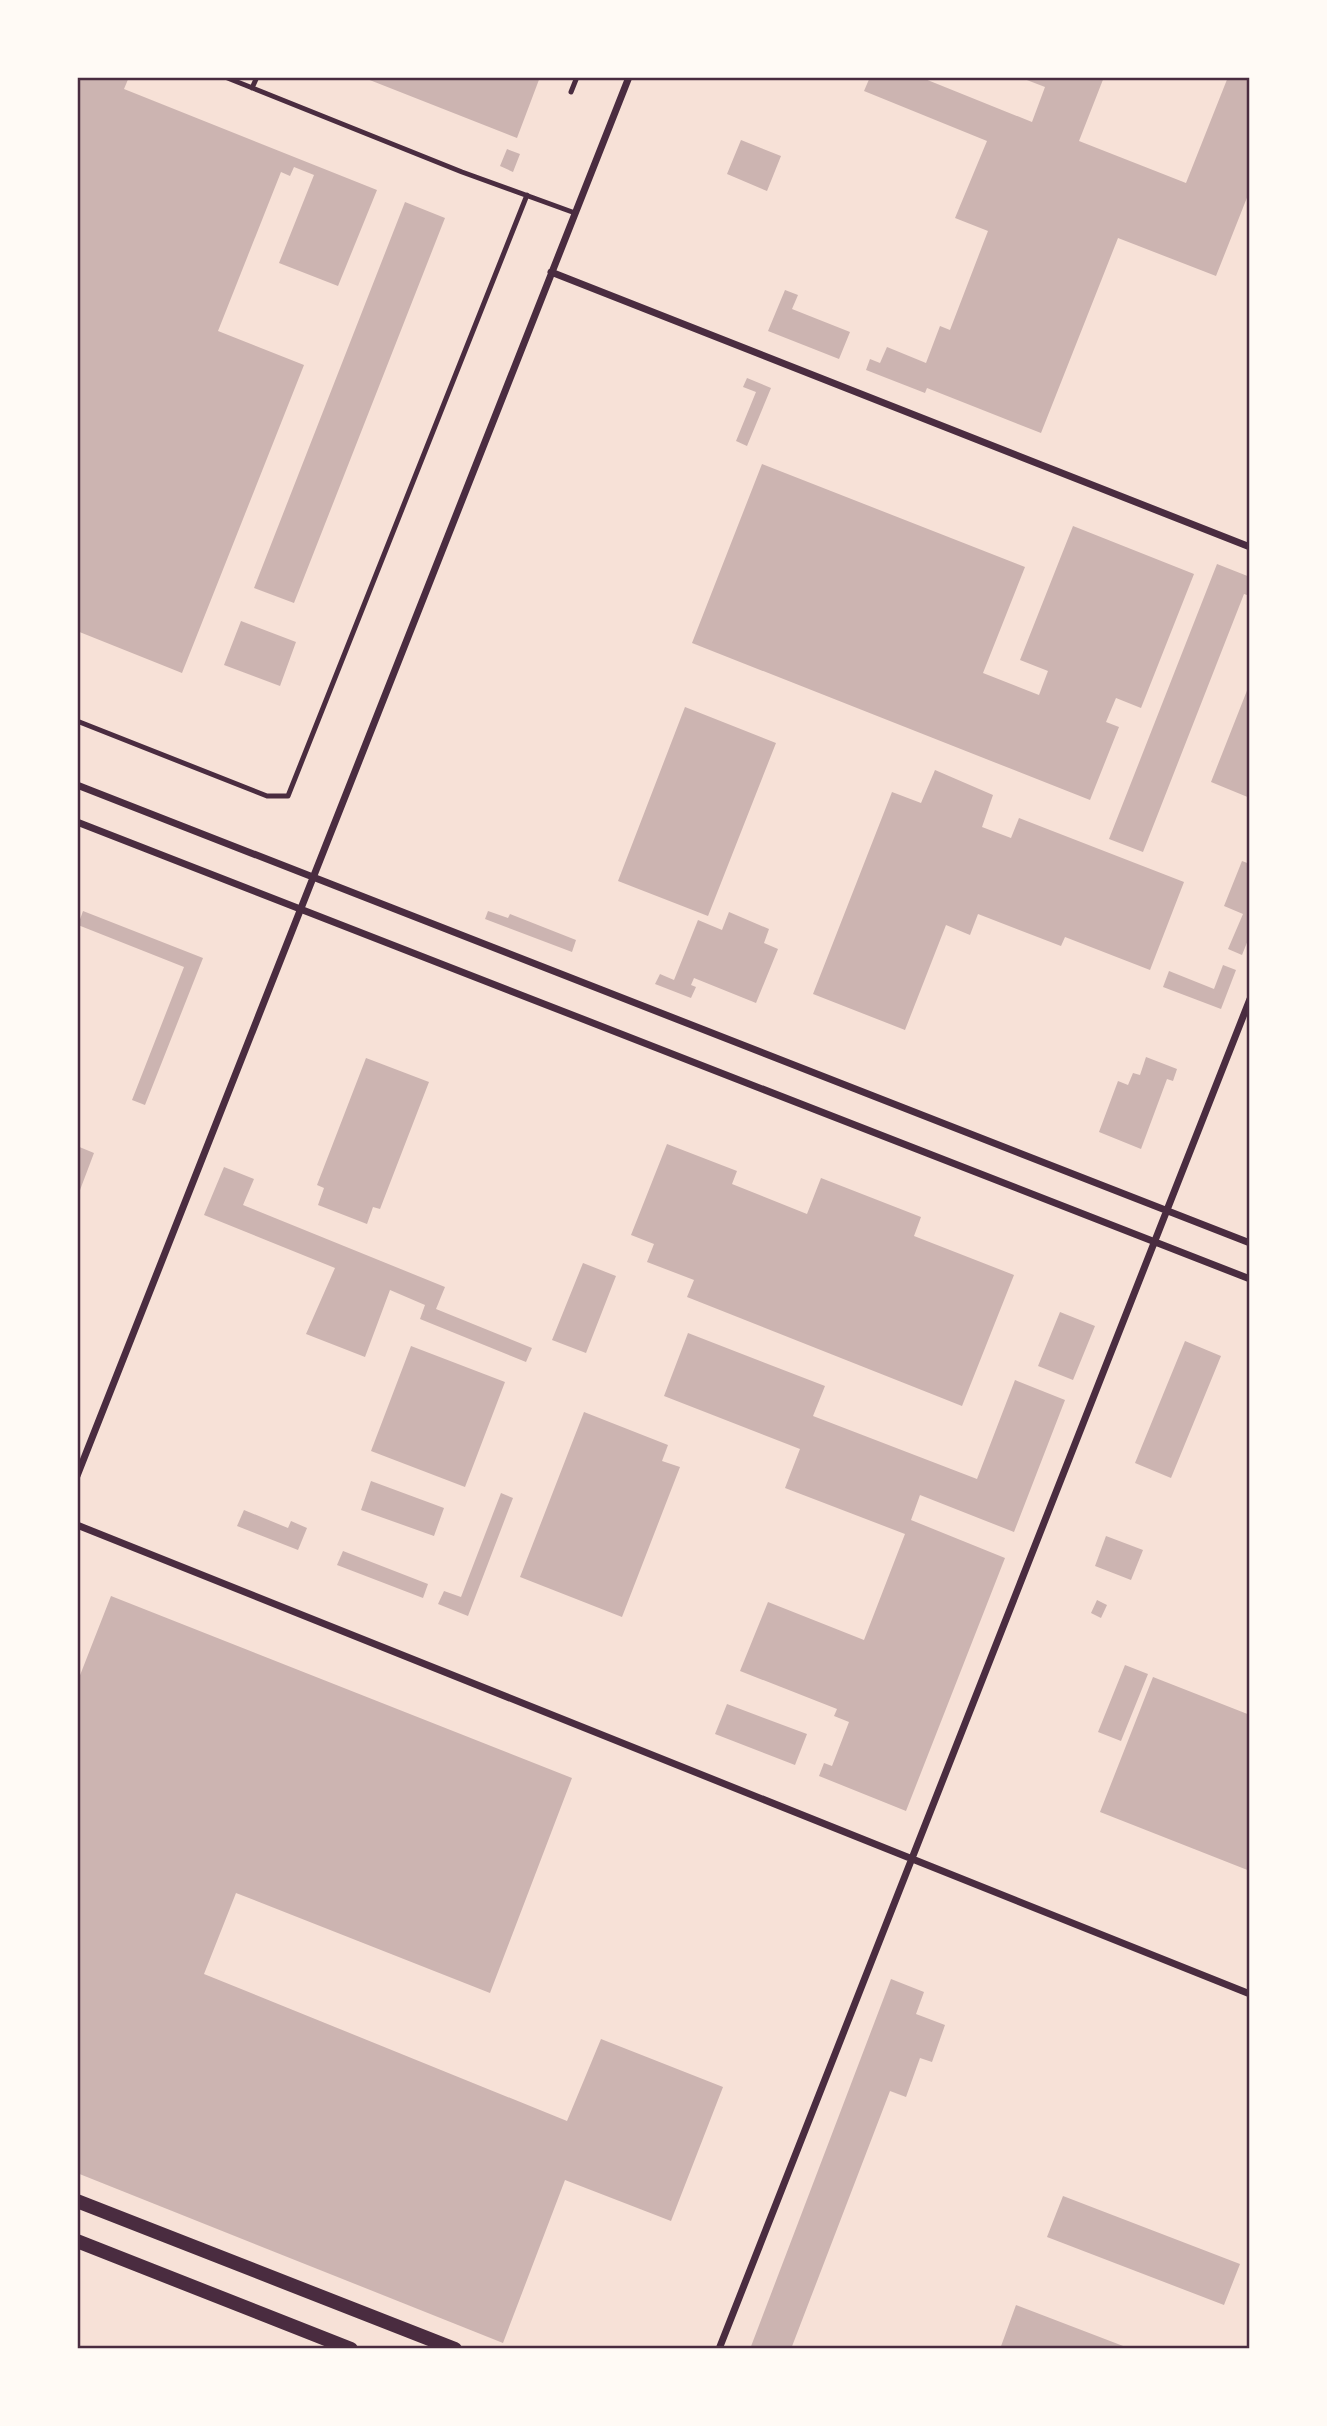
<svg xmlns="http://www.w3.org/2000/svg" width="1327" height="2426" font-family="Lato,sans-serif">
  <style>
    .building { fill: #ccb4b1 }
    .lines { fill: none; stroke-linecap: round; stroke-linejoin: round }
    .service { stroke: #4a2c40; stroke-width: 5 }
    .minor { stroke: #4a2c40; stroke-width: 7 }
    .secondary { stroke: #4a2c40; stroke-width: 14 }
    .neatline { fill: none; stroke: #4a2c40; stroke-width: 2.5 }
  </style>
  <rect width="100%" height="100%" fill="#f7e1d7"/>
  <path class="building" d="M 77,77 L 129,77 L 124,89 L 377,190 L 338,286 L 279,263 L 314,175 L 294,167 L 290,176 L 281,172 L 218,331 L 304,365 L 182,673 L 77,631 Z
    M 362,77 L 540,77 L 517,138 Z
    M 870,77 L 920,77 L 1032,122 L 1045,87 L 1019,77 L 1104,77 L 1079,141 L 1186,183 L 1228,77 L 1250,77 L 1250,190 L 1216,276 L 1118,238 L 1041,433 L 927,388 L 925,393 L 866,370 L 870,359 L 880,363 L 887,347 L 926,363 L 940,326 L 950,330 L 988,231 L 955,218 L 987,141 L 864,91 Z
    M 741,140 L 781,156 L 767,191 L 727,174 Z
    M 507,149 L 520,154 L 513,172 L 500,166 Z
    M 405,202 L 445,218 L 294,603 L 254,588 Z
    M 785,290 L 798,295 L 792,309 L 850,332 L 839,359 L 768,331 Z
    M 747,378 L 771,388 L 747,446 L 736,441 L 756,392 L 743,387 Z
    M 762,464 L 1025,567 L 983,673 L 1039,695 L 1048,671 L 1020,660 L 1073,526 L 1194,574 L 1141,708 L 1116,698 L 1106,722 L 1119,727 L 1090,800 L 692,643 Z
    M 1217,564 L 1250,577 L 1250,596 L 1244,594 L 1143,852 L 1109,839 Z
    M 241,621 L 296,642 L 280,686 L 224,665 Z
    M 1250,683 L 1250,798 L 1211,782 Z
    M 685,707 L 776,743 L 708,916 L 618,881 Z
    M 935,770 L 993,795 L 982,827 L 1011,838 L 1019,818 L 1184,882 L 1150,970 L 1065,937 L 1061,946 L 978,914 L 970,935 L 946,925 L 905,1030 L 813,994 L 892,792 L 921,803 Z
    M 1242,861 L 1250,864 L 1250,935 L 1242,955 L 1228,949 L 1243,914 L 1224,906 Z
    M 83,911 L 203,958 L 145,1105 L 132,1100 L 184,967 L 78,925 Z
    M 488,911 L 508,918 L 510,914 L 576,940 L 572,952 L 485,919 Z
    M 729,912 L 769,929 L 764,943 L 778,949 L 756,1003 L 694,978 L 691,985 L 696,987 L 691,998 L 655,984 L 660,974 L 674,980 L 698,920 L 722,930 Z
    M 1223,965 L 1236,970 L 1221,1009 L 1163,987 L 1169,971 L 1214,989 Z
    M 1146,1057 L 1177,1069 L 1173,1081 L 1167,1079 L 1141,1149 L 1099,1132 L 1118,1081 L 1128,1085 L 1133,1073 L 1140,1075 Z
    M 366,1058 L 429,1082 L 380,1209 L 373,1207 L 367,1224 L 318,1205 L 324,1188 L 317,1185 Z
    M 667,1144 L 737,1171 L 732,1184 L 807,1214 L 821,1178 L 921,1217 L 914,1236 L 1014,1275 L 962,1406 L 687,1297 L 694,1280 L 647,1262 L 654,1244 L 631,1235 Z
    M 77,1146 L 94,1153 L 77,1198 Z
    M 224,1167 L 254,1179 L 243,1205 L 445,1287 L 436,1309 L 532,1348 L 526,1362 L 420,1319 L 425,1305 L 390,1290 L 365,1357 L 306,1334 L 335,1268 L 204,1215 Z
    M 583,1263 L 616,1276 L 586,1353 L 552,1340 Z
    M 1060,1312 L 1095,1326 L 1073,1380 L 1038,1366 Z
    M 688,1333 L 825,1386 L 813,1416 L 977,1479 L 1015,1380 L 1065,1400 L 1014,1532 L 920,1495 L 911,1520 L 1005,1558 L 906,1811 L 819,1776 L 824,1763 L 832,1766 L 849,1722 L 834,1716 L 837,1709 L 740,1671 L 768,1602 L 864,1640 L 905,1534 L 785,1488 L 800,1449 L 664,1396 Z
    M 1185,1341 L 1221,1356 L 1171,1478 L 1135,1463 Z
    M 411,1346 L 505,1382 L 465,1487 L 371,1451 Z
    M 584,1412 L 668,1445 L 662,1461 L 680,1467 L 622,1617 L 520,1577 Z
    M 371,1481 L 444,1508 L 434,1536 L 361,1510 Z
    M 501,1493 L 513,1498 L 468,1616 L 438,1604 L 444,1591 L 461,1597 Z
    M 244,1510 L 288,1528 L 291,1521 L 307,1528 L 298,1550 L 237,1526 Z
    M 1106,1536 L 1143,1550 L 1131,1580 L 1095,1566 Z
    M 343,1551 L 428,1584 L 423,1598 L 337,1565 Z
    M 111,1596 L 572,1778 L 490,1993 L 236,1893 L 204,1974 L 567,2121 L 601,2039 L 723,2087 L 671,2221 L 565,2180 L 503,2343 L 77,2173 L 77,1683 Z
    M 1097,1600 L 1107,1605 L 1101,1618 L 1091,1613 Z
    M 1125,1665 L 1148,1674 L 1121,1741 L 1098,1732 Z
    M 1153,1677 L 1250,1715 L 1250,1871 L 1100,1812 Z
    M 727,1704 L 807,1734 L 795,1765 L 715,1734 Z
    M 891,1979 L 924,1992 L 916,2014 L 945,2025 L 932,2062 L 920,2058 L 906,2097 L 890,2091 L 791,2349 L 750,2349 Z
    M 1063,2196 L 1240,2264 L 1224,2305 L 1047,2237 Z
    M 1016,2305 L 1131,2349 L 1000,2349 Z"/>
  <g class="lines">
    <path class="service" d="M 225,77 L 462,172 L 575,213
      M 252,88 L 257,77
      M 571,92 L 577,77
      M 77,721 L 267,796 L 288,796 L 527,195"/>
    <path class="minor" d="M 551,272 L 1250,547
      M 77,785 L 1250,1243
      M 77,822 L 1250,1279
      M 77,1476 L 629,77
      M 77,1525 L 1250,1994
      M 719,2349 L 1250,999"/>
    <path class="secondary" d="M 77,2201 L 455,2349
      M 77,2241 L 351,2349"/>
  </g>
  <rect width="1327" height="2426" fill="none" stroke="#fffaf5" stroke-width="158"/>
  <rect x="79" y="79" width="1169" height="2268" class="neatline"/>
</svg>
